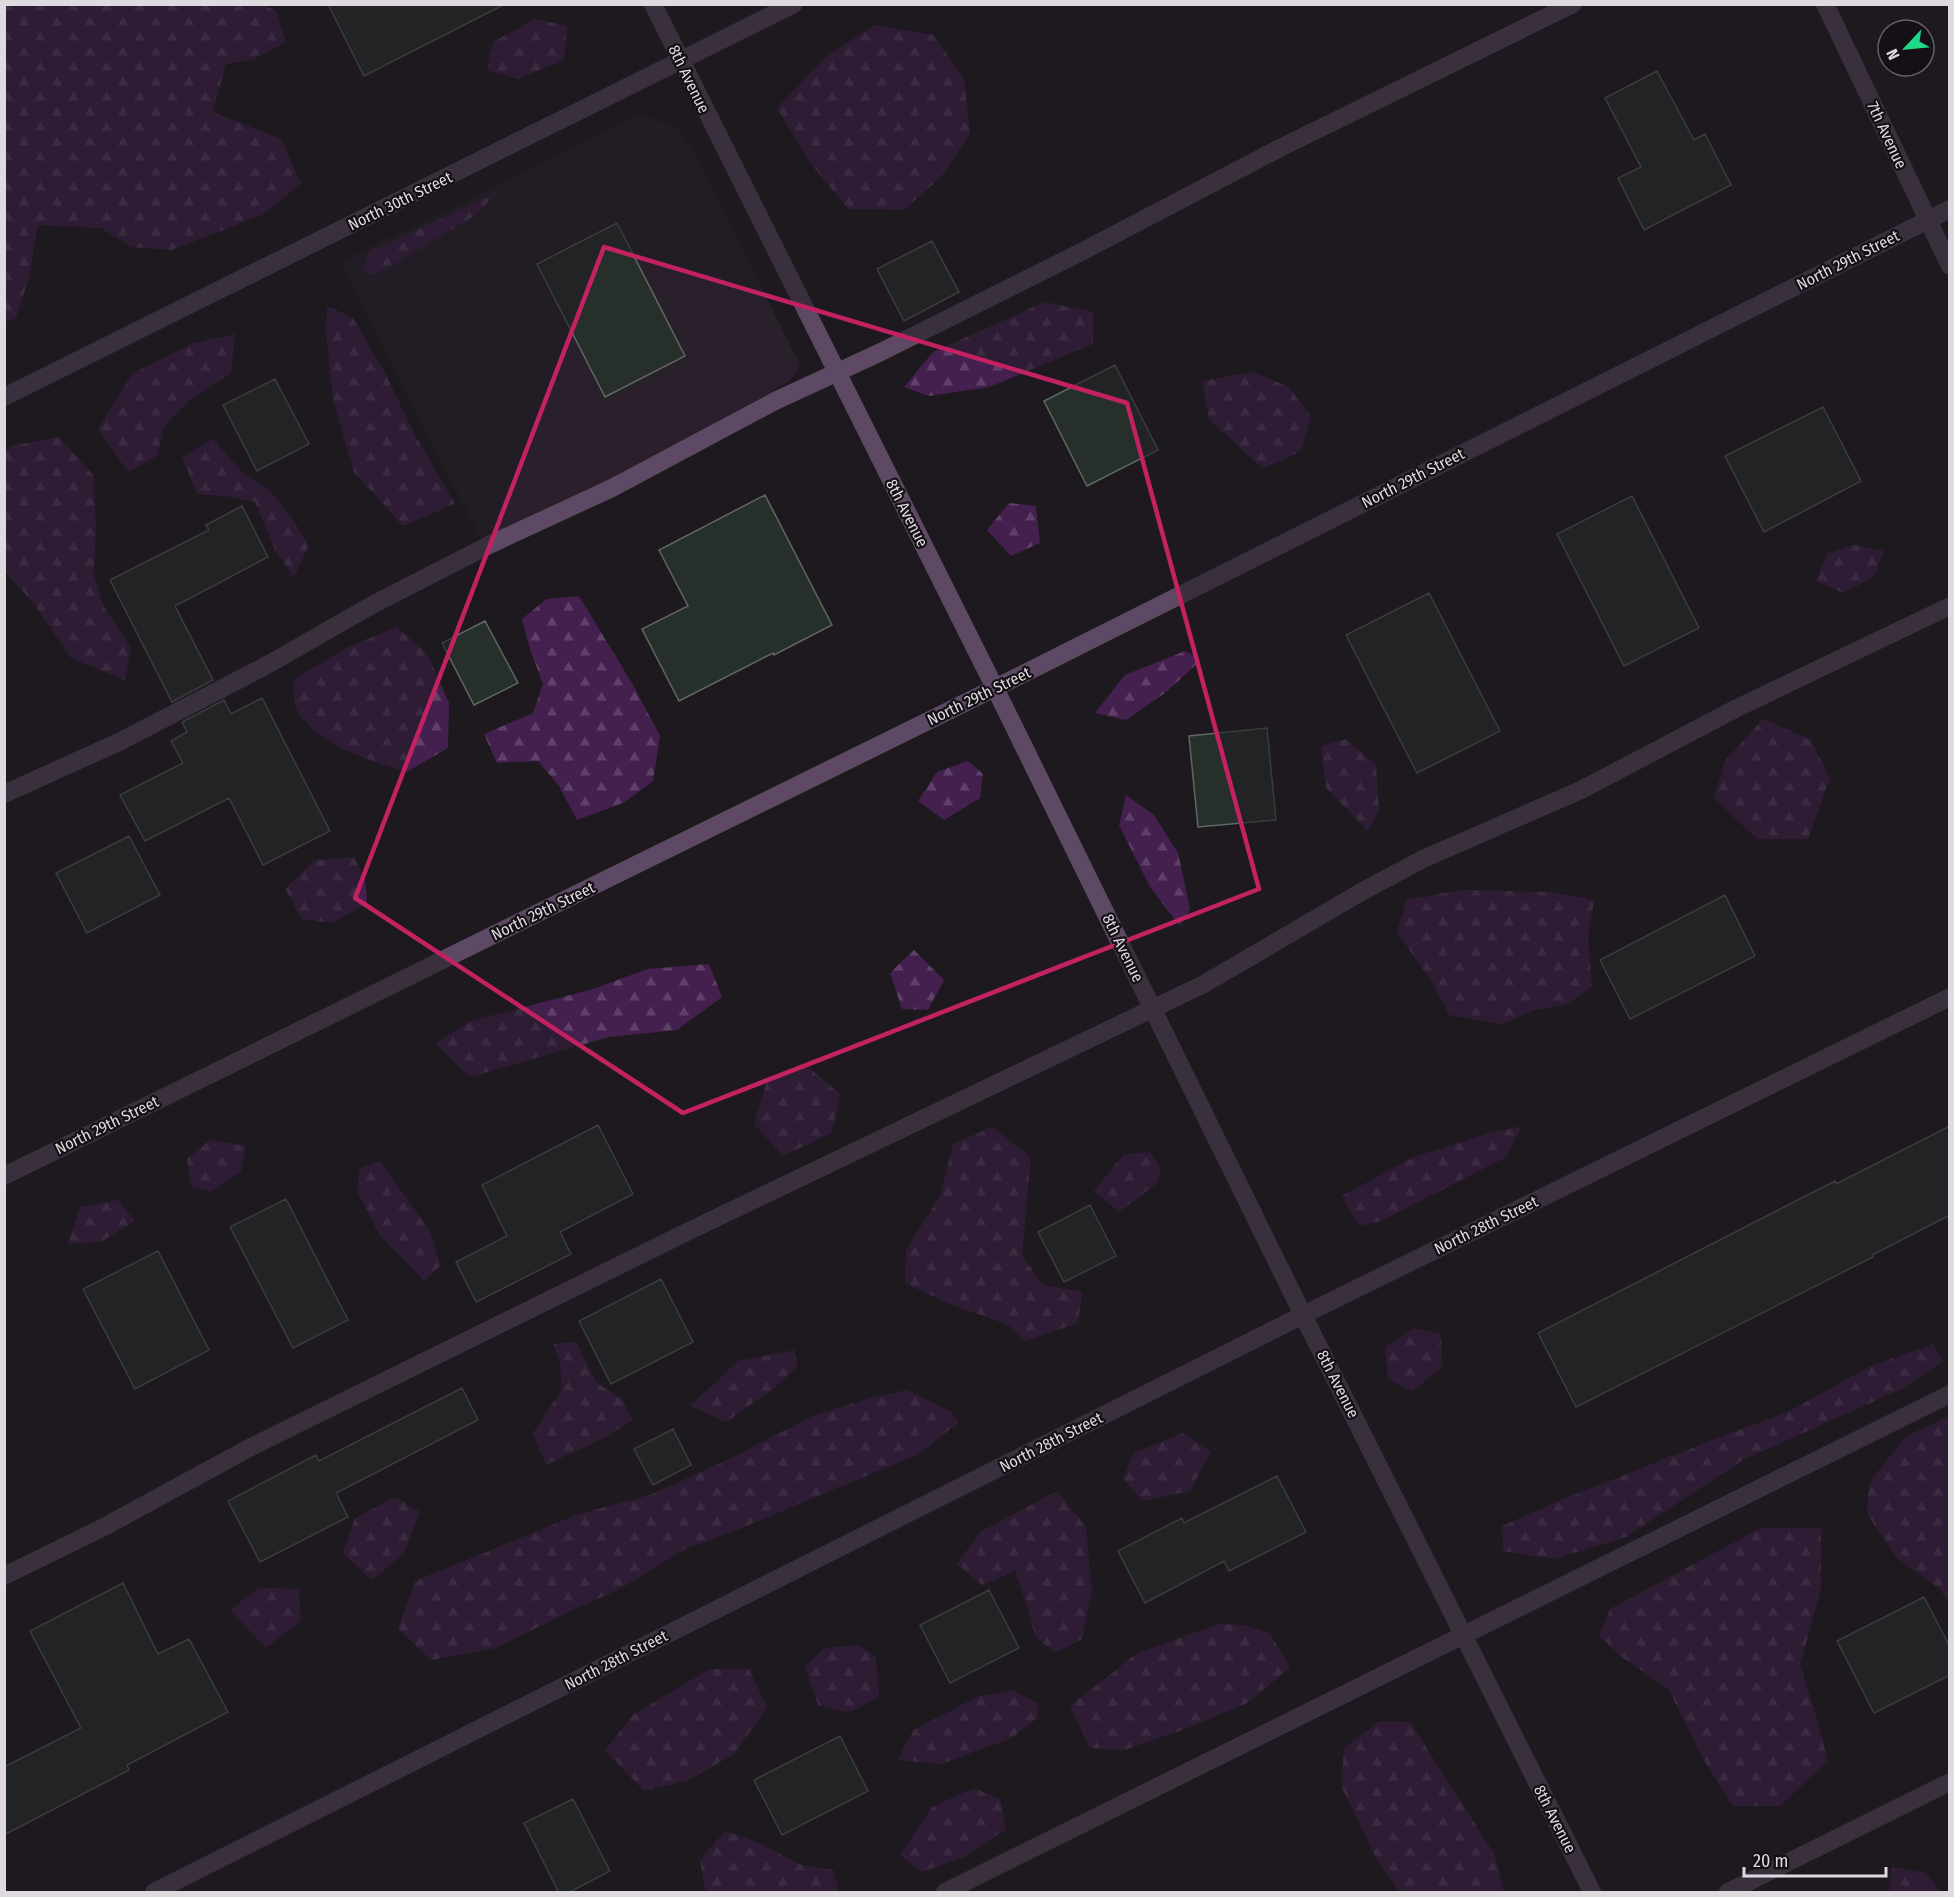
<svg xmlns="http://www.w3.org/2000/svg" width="1954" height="1897" font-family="'Fira Sans Condensed',sans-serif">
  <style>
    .built { fill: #29202b }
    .forest { fill: url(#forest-firs) }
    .building { fill: #272f2a; stroke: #5f6862; stroke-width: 1.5 }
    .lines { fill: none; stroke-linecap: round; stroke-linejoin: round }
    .minor { stroke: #5d4963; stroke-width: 18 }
    .marked { fill: none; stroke: #c32262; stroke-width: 4.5; stroke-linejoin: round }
    .labels { text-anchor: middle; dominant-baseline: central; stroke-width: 4.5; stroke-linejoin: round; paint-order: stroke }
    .street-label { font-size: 16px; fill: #dedadf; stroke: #151016 }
  </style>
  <defs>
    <pattern id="forest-firs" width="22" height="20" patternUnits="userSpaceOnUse" patternTransform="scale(1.5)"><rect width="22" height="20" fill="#44204f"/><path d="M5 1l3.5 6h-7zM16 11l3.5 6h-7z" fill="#5f4068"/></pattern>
  </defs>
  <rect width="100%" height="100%" fill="#1e191f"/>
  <path class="built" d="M 638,116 L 655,119 L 677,128 L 691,146 L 800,365 L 796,374 L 786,383 L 768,394 L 606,481 L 481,539 L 340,262 Z"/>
  <path class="forest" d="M 264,5 L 276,11 L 286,42 L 254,59 L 226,64 L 213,112 L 281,139 L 301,183 L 264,214 L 172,250 L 131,247 L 101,228 L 38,225 L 29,278 L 16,318 L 5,322 L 5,5 Z
    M 535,19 L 567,26 L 564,60 L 519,79 L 487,70 L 493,42 Z
    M 875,25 L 933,35 L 964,78 L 970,134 L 941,177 L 904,210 L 848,209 L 811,164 L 777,108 L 827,56 Z
    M 498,192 L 474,216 L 410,255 L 374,275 L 362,270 L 369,252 Z
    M 1045,302 L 1093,312 L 1093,344 L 989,387 L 929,396 L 904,387 L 933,352 Z
    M 327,306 L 353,318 L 385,373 L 414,433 L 455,504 L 403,526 L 354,472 L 333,399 L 326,331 Z
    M 235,334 L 231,373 L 190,400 L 164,427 L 157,456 L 128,472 L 98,429 L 132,374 L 191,344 Z
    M 1252,372 L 1289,387 L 1311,417 L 1301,451 L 1263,469 L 1209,419 L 1202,381 Z
    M 59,437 L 93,475 L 96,525 L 94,575 L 102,603 L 131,648 L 125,680 L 71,658 L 34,604 L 5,571 L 5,451 L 11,446 Z
    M 213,439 L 242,472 L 272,493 L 293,520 L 309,545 L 294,577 L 275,550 L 255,502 L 225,496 L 197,494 L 182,457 Z
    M 1009,503 L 1036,506 L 1040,543 L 1011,556 L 987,530 Z
    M 1854,545 L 1884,551 L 1873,578 L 1843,593 L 1816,581 L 1827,554 Z
    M 579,596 L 633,685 L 660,736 L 653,781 L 625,802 L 577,820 L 559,786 L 538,761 L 497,763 L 484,734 L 533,713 L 543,684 L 529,646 L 522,619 L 547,599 Z
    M 397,627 L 428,655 L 449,703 L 448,748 L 407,772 C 370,760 320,747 298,712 C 293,704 294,689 293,680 L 346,648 Z
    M 1185,651 L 1201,660 L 1165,693 L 1126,720 L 1095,713 L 1125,675 Z
    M 1763,719 L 1810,739 L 1830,778 L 1808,839 L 1757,839 L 1714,798 L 1725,761 Z
    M 1346,739 L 1376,765 L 1379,810 L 1368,831 L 1326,788 L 1321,746 Z
    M 968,761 L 983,774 L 980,798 L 944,820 L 918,801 L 937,772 Z
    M 1126,795 L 1154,815 L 1178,853 L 1190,909 L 1180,926 L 1150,887 L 1119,825 Z
    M 354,857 L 365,880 L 367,903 L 333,923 L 302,919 L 285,889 L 315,860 Z
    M 1464,890 L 1551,892 L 1594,900 L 1588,937 L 1592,986 L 1568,1004 L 1534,1010 L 1502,1024 L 1449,1015 L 1432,982 L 1397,932 L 1407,899 Z
    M 914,950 L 944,980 L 928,1010 L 902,1009 L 890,973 Z
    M 709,964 L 722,997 L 677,1030 L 609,1037 L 470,1077 L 435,1043 L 471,1021 L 590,990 L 648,969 Z
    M 807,1066 L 840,1094 L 832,1133 L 783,1156 L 754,1124 L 768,1077 Z
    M 1522,1126 L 1506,1157 L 1381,1221 L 1359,1226 L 1342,1196 L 1414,1157 L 1490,1133 Z
    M 992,1127 L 1031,1157 L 1022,1255 L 1043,1285 L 1082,1292 L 1078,1323 L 1025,1341 L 1009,1325 L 952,1305 L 905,1283 L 906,1250 L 940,1196 L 953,1144 Z
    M 210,1140 L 246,1146 L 241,1171 L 211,1192 L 191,1187 L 187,1159 Z
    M 1150,1152 L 1161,1170 L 1155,1185 L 1119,1212 L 1094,1191 L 1124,1154 Z
    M 380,1161 L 430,1231 L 440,1266 L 424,1281 L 379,1234 L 357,1191 L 360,1168 Z
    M 118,1200 L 135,1221 L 101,1242 L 68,1244 L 80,1207 Z
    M 1413,1328 L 1441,1334 L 1442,1368 L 1412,1391 L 1388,1379 L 1385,1347 Z
    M 576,1342 L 596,1382 L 623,1400 L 632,1420 L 608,1436 L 546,1465 L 533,1433 L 562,1389 L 560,1364 L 553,1344 Z
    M 1933,1344 L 1943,1361 L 1904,1388 L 1743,1460 L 1626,1537 L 1554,1559 L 1503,1551 L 1502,1526 L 1561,1500 L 1725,1435 L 1788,1412 L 1871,1366 Z
    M 795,1350 L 797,1367 L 774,1388 L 726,1422 L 690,1406 L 738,1361 Z
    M 907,1390 L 951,1412 L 959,1422 L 917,1455 L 737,1530 L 685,1549 L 618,1590 L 577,1608 L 496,1648 L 431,1660 L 398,1629 L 415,1581 L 579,1514 L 650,1495 L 725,1461 L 815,1415 L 870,1398 Z
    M 1949,1416 L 1949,1604 L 1940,1589 L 1897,1558 L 1867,1514 L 1869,1483 L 1905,1437 Z
    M 1183,1433 L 1211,1452 L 1190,1491 L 1143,1501 L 1123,1479 L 1134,1453 Z
    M 1057,1491 L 1086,1527 L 1092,1592 L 1082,1639 L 1055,1653 L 1035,1636 L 1027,1606 L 1015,1571 L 982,1585 L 957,1564 L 980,1532 Z
    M 395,1497 L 420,1512 L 404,1553 L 372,1580 L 343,1553 L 355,1518 Z
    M 1761,1528 L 1821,1528 L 1821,1589 L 1800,1665 L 1817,1719 L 1828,1761 L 1780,1806 L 1733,1806 L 1702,1757 L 1669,1690 L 1622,1657 L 1599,1636 L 1610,1609 Z
    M 259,1588 L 299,1589 L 301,1621 L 266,1648 L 230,1610 Z
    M 1218,1624 L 1243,1625 L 1270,1633 L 1290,1668 L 1247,1703 L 1188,1728 L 1124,1750 L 1090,1748 L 1070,1706 L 1136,1654 Z
    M 858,1645 L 876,1657 L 879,1697 L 848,1713 L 818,1705 L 805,1666 L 824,1648 Z
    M 710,1669 L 749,1669 L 767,1707 L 734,1754 L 689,1780 L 644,1791 L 605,1750 L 634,1714 Z
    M 1011,1690 L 1037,1703 L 1038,1717 L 1012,1738 L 941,1764 L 897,1760 L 914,1730 L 977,1697 Z
    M 1380,1721 L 1410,1722 L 1495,1855 L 1504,1892 L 1400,1892 L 1377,1860 L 1341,1786 L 1344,1748 Z
    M 974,1788 L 1000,1799 L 1006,1829 L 964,1857 L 922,1872 L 900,1855 L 932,1807 Z
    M 725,1831 L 762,1844 L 798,1864 L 833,1870 L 839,1892 L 708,1892 L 705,1889 L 700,1860 Z
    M 1892,1867 L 1926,1873 L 1940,1892 L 1889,1892 Z"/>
  <path class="building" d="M 328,4 L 505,4 L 364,76 Z
    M 1657,71 L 1694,140 L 1705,134 L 1731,185 L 1644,230 L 1618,178 L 1641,167 L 1605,98 Z
    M 617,223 L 685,356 L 605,397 L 537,264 Z
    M 932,241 L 959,292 L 904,321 L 877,269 Z
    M 1115,365 L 1158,450 L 1087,486 L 1044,401 Z
    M 275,379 L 309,444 L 257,471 L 223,405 Z
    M 1823,407 L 1861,481 L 1764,532 L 1725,456 Z
    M 765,495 L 832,625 L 774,655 L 773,653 L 679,701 L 642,629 L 688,606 L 659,550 Z
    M 1632,496 L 1699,628 L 1624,666 L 1557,534 Z
    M 242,506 L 268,557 L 175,606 L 213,680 L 172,702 L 110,580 L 209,530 L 206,525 Z
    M 1429,593 L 1500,731 L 1417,773 L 1346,635 Z
    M 485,621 L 518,683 L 474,705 L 442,643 Z
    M 262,698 L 330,831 L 263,865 L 229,798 L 145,841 L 120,795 L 183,763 L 171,741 L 187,732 L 182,722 L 224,700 L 231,714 Z
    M 1267,728 L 1276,820 L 1198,827 L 1189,736 Z
    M 129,836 L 160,895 L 87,933 L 56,873 Z
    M 1725,895 L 1755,956 L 1630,1019 L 1600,960 Z
    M 598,1125 L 633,1194 L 560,1232 L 571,1254 L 476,1302 L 456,1262 L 507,1236 L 482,1185 Z
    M 1950,1126 L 1950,1215 L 1872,1255 L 1873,1257 L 1576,1407 L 1538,1333 L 1835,1181 L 1836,1184 Z
    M 286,1199 L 348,1320 L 293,1348 L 230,1227 Z
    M 1090,1205 L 1116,1256 L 1064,1282 L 1038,1232 Z
    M 158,1251 L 209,1350 L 135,1389 L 83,1289 Z
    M 661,1279 L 693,1342 L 611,1384 L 579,1321 Z
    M 462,1388 L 478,1420 L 336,1493 L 348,1517 L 260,1562 L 228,1501 L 316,1455 L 319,1461 Z
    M 673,1429 L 691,1465 L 653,1485 L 634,1449 Z
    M 1277,1476 L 1306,1532 L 1229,1571 L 1224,1561 L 1145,1603 L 1118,1551 L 1182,1518 L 1184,1523 Z
    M 123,1583 L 158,1654 L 189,1639 L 228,1712 L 127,1765 L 129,1770 L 4,1835 L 4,1767 L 81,1728 L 30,1631 Z
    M 989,1590 L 1019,1648 L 950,1683 L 920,1625 Z
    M 1924,1597 L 1950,1647 L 1950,1675 L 1874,1713 L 1837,1641 Z
    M 840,1736 L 868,1791 L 782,1835 L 754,1780 Z
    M 573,1799 L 610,1871 L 568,1893 L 559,1893 L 524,1823 Z"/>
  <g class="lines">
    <path class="minor" d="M 653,4 L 995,688 L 1303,1315 L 1592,1892
      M 1825,4 L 1950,266
      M 4,397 L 794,4
      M 4,794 L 121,741 L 269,664 L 372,605 L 489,545 L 612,488 L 775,401 L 881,352 L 1083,251 L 1280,148 L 1573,4
      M 4,1176 L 995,688 L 1950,209
      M 4,1576 L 104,1527 L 251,1447 L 689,1231 L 1204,984 L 1363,891 L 1423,859 L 1581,790 L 1737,708 L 1950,606
      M 154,1892 L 1303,1315 L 1950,997
      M 945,1892 L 1950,1394
      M 1728,1892 L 1950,1782"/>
  </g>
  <path d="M0 0H1954V1897H0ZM 604,247 L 1127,403 L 1259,889 L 683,1113 L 355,898 Z" fill="#1e191f" fill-opacity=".55" fill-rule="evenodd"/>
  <path class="marked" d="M 604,247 L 1127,403 L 1259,889 L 683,1113 L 355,898 Z"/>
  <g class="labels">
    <g class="street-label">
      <text transform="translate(689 79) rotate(64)">8th Avenue</text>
      <text transform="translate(1887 135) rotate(65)">7th Avenue</text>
      <text transform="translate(400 201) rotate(-26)">North 30th Street</text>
      <text transform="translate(1848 260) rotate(-27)">North 29th Street</text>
      <text transform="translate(1413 478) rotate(-27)">North 29th Street</text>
      <text transform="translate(907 513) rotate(63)">8th Avenue</text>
      <text transform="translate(979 696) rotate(-26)">North 29th Street</text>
      <text transform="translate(543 911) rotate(-26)">North 29th Street</text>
      <text transform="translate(1123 948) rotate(64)">8th Avenue</text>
      <text transform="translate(107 1125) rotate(-26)">North 29th Street</text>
      <text transform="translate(1486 1225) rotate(-26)">North 28th Street</text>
      <text transform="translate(1338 1384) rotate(63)">8th Avenue</text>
      <text transform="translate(1051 1442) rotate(-27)">North 28th Street</text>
      <text transform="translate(616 1660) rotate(-27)">North 28th Street</text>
      <text transform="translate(1555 1819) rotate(63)">8th Avenue</text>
    </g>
  </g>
  <rect width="1954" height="1897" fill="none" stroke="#dedadf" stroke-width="12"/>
  <g transform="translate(1906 48) rotate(244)"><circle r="28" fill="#151016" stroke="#656166" stroke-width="1.5"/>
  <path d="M0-4.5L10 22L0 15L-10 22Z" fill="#1ed887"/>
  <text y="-9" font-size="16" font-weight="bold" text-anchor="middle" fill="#dedadf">N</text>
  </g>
  <path d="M1744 1867v9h142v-9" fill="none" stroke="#dedadf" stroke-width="3"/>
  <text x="1753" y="1867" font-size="18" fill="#dedadf" stroke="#151016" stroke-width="4.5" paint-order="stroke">20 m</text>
</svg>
